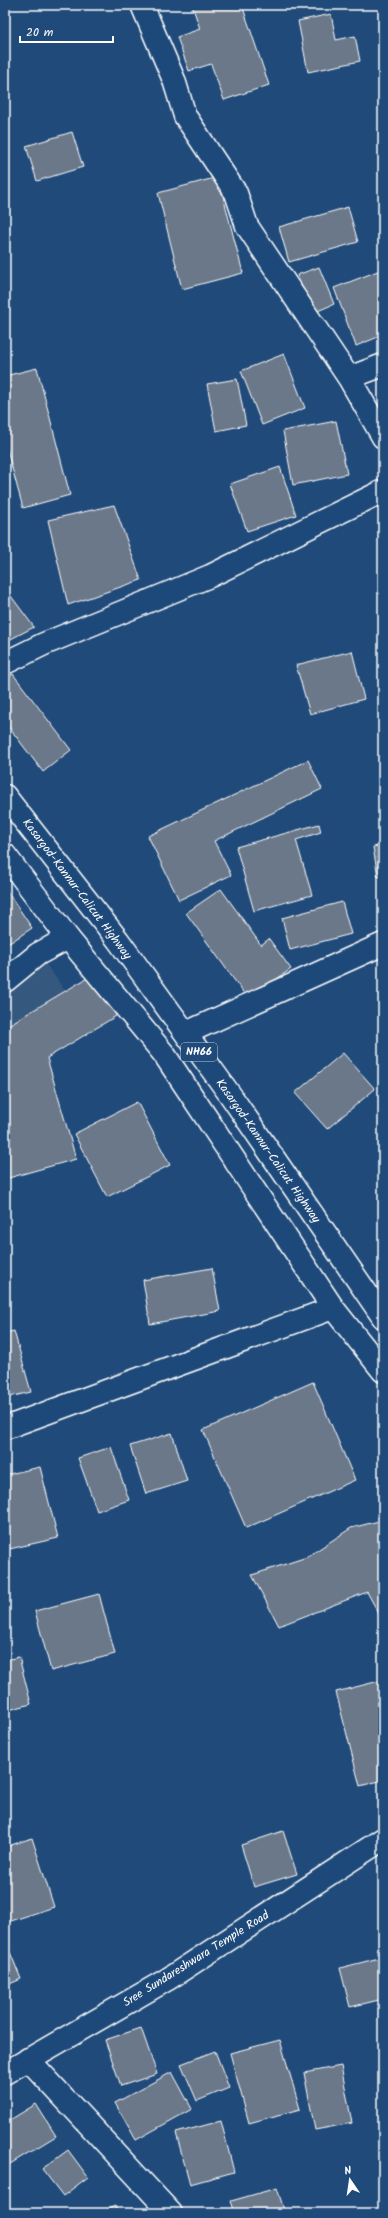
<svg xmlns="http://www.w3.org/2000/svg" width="388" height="2218" font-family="Kalam,sans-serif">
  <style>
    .built { fill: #36587f }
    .building { fill: #6b788a; stroke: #fff }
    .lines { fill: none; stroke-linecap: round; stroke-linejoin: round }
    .minor-casing { stroke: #fff; stroke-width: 25 }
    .trunk-casing { stroke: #fff; stroke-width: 25 }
    .minor { stroke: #1f4a7a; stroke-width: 22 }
    .trunk { stroke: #1f4a7a; stroke-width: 22 }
    .labels { text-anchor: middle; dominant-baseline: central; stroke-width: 4; stroke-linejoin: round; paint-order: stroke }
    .shield { fill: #1f4a7a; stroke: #bcc9d7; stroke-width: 1 }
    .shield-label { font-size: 11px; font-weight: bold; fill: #fff }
    .street-label { font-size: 12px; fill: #fff; stroke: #1f4a7a }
  </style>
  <rect width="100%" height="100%" fill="#1f4a7a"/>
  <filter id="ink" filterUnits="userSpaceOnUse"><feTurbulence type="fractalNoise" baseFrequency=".025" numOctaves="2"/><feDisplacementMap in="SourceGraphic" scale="8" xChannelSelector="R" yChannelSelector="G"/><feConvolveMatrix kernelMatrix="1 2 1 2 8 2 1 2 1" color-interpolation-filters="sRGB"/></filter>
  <g filter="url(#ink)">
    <path class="built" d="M 46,964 L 83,1016 L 5,1063 L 5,993 Z"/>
    <path class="building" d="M 192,5 L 242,5 L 269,85 L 224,100 L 211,64 L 189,71 L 177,37 L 200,29 Z
      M 295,5 L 323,5 L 297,12 Z
      M 331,14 L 336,40 L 355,36 L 360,61 L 308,72 L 298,21 Z
      M 72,132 L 83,167 L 37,181 L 26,146 Z
      M 218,177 L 243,273 L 182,289 L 158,193 Z
      M 348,207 L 358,242 L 289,262 L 279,227 Z
      M 319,267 L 334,304 L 313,313 L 297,275 Z
      M 383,269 L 383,335 L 356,346 L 334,288 Z
      M 284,354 L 305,408 L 262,425 L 241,371 Z
      M 37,368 L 70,495 L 23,508 L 5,442 L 5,376 Z
      M 237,379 L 246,425 L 216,431 L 207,384 Z
      M 336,421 L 347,474 L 293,485 L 283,431 Z
      M 280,467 L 296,515 L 247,531 L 230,484 Z
      M 114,505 L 141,580 L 68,605 L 48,520 Z
      M 5,588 L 34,627 L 5,642 Z
      M 352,651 L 364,699 L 310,714 L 296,665 Z
      M 13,674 L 71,750 L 43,772 L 5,722 L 5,680 Z
      M 308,760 L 322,789 L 214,841 L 231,875 L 179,900 L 148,836 Z
      M 319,824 L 321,832 L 296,840 L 312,895 L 254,911 L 236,847 Z
      M 383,845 L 383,876 L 378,877 L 373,847 Z
      M 5,888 L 32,928 L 5,946 Z
      M 221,889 L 261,945 L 269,939 L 291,969 L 248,999 L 186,913 Z
      M 342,902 L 351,934 L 290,950 L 282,918 Z
      M 94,974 L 114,1007 L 116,1016 L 47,1058 L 76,1159 L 5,1179 L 5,1027 Z
      M 343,1053 L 375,1089 L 327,1129 L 295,1093 Z
      M 137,1102 L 170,1165 L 107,1197 L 74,1134 Z
      M 212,1268 L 220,1311 L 150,1324 L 143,1280 Z
      M 14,1331 L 31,1392 L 5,1398 L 5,1333 Z
      M 313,1382 L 355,1480 L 246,1528 L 203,1430 Z
      M 172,1433 L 187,1481 L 146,1494 L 130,1446 Z
      M 111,1447 L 129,1500 L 97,1511 L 78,1458 Z
      M 40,1467 L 58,1538 L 5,1550 L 5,1475 Z
      M 383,1520 L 383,1621 L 367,1592 L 279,1626 L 252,1575 L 307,1557 L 351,1528 Z
      M 99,1594 L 115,1654 L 51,1671 L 35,1611 Z
      M 19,1657 L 31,1704 L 5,1711 L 5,1660 Z
      M 383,1680 L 383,1780 L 360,1786 L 336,1692 Z
      M 283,1831 L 297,1874 L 254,1887 L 241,1845 Z
      M 32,1838 L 54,1907 L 8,1922 L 5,1912 L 5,1847 Z
      M 5,1940 L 21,1979 L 5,1986 Z
      M 383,1957 L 383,1999 L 350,2007 L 340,1968 Z
      M 141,2028 L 157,2074 L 121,2086 L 105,2040 Z
      M 280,2040 L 300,2109 L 249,2123 L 230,2053 Z
      M 215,2051 L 229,2088 L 197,2101 L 181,2064 Z
      M 341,2066 L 352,2123 L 315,2130 L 304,2073 Z
      M 172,2072 L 192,2109 L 136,2140 L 115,2103 Z
      M 36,2104 L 56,2136 L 5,2167 L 5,2123 Z
      M 221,2121 L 234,2172 L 190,2184 L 176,2133 Z
      M 68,2150 L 88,2177 L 63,2196 L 42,2169 Z
      M 277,2188 L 285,2213 L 235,2213 L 231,2201 Z
      M 115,2206 L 118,2213 L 98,2213 Z"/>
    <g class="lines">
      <g class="minor-casing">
        <path id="minor" d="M 142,5 L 174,80 L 185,116 L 236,193 L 247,226 L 349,378
          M 383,365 L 349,378 L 383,437
          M 5,663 L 44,644 L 210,576 L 383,491
          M 5,981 L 38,954 L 68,938
          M 186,1033 L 383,944
          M 5,1428 L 333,1308
          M 28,2059 L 171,2213
          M 5,2073 L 168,1979 L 383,1839"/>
      </g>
      <g class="trunk-casing">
        <path id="trunk" d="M 5,796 L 118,940 L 231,1096 L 383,1317
          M 5,855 L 68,938 L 164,1054 L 333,1308 L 383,1371"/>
      </g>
      <use href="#minor" class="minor"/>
      <use href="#trunk" class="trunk"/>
    </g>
  </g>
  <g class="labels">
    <rect class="shield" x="181" y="1043" width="36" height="18" rx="3"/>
    <g class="shield-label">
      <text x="199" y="1052">NH66</text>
    </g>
    <g class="street-label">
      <text transform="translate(77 889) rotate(53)">Kasargod-Kannur-Calicut Highway</text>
      <text transform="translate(268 1151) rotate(55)">Kasargod-Kannur-Calicut Highway</text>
      <text transform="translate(196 1959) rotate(-32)">Sree Sundareshwara Temple Road</text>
    </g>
  </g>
  <rect width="388" height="2218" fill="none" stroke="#1f4a7a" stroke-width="20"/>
  <rect x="10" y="10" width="368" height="2198" fill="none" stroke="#fff" stroke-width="1.5" filter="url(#ink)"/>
  <g transform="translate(350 2180) rotate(347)" stroke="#1f4a7a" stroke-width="3" paint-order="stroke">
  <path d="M0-3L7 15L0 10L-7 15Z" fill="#ffffff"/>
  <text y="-6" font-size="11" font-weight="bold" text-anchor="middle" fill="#ffffff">N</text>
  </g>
  <path d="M20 36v6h93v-6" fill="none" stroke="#ffffff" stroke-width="2"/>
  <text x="26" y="36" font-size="12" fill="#ffffff" stroke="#1f4a7a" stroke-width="3" paint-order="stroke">20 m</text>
</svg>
